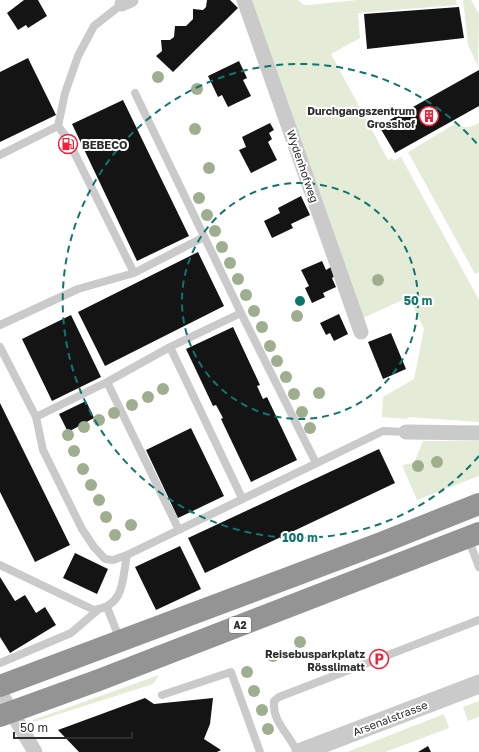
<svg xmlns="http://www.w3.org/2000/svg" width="479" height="752" font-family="'Golos Text',sans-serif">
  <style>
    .green { fill: #e4ecd8 }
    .building { fill: #141414 }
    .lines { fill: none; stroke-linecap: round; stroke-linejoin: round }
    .service { stroke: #cacaca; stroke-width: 8 }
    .minor { stroke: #cacaca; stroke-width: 15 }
    .tertiary { stroke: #cacaca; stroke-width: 19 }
    .motorway { stroke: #949494; stroke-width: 22 }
    .tree { fill: #a0ae90 }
    .ring { fill: none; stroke: #0f766e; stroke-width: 2; stroke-dasharray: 7 5 }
    .labels { text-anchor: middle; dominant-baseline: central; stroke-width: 4; stroke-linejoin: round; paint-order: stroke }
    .shield { fill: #fff; stroke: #6c6c6c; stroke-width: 1 }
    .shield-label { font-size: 10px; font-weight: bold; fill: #2d2d2d }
    .poi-label { font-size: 11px; font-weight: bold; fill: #2d2d2d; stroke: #fff; text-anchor: end }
    .street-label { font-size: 11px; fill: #2d2d2d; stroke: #fff }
    .centre { fill: #0f766e; stroke: #fff; stroke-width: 2 }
    .ring-label { font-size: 12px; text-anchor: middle; font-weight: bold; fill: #0f766e; stroke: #fff; stroke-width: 4; stroke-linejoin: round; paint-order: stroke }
  </style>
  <rect width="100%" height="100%" fill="#fff"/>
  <path class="green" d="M 247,0 L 298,0 L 304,5 L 309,5 L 357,0 L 456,0 L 457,5 L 358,13 L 360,38 L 331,54 L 388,160 L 392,158 L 394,161 L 401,157 L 479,300 L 479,422 L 408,417 L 407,419 L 382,417 L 383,397 L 414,379 L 424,329 L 409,297 L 363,318 Z
    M 463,0 L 471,0 L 479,14 L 478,66 L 468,45 Z
    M 456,123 C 465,129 470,128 479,123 L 479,272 L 475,274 L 408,152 Z
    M 423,441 L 479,441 L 479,476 L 417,500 L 402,465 L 414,463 Z
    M 159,675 L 153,684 L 34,722 L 33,720 Z
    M 479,701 L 479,717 L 468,721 L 463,707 Z
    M 444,714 L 449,728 L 385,752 L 347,752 Z"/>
  <path class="building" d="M 24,0 L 38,0 L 47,16 L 28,28 L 26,25 L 18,30 L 7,13 Z
    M 207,0 L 230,0 L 238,8 L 173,72 L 156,56 L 162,51 L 161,40 L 170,40 L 174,37 L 175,26 L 186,26 L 193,19 L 193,9 L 203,10 L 206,7 Z
    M 459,7 L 464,38 L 367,49 L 364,14 Z
    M 28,58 L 56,115 L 0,142 L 0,72 Z
    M 239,61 L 247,78 L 243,80 L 251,96 L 228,107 L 222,95 L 218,97 L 208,76 Z
    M 479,70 L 479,106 L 395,153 L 379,126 Z
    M 123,100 L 189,236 L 137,261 L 72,124 Z
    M 270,123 L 274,130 L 269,133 L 272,139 L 268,142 L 277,160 L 251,173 L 239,150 L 246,147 L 242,137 Z
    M 301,196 L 310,215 L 291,224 L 293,228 L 272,238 L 264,221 L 280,213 L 278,208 Z
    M 198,252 L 224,306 L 105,366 L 78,312 Z
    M 322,261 L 326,270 L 331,267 L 335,276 L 332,278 L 336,287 L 323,293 L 325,297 L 312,303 L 305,288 L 309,286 L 301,270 Z
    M 339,314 L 348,334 L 334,341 L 330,333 L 326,335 L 320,323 Z
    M 71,315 L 101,377 L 52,401 L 22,339 Z
    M 233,327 L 260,385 L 257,386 L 263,399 L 267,397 L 297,460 L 251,482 L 221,419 L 223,418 L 216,405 L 213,406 L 186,349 Z
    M 391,333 L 406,369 L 383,379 L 368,342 Z
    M 86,401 L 94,418 L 68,432 L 59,414 Z
    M 0,403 L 70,545 L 35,562 L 0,492 Z
    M 191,428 L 224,496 L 178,518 L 146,450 Z
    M 379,449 L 395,483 L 205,573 L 188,538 Z
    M 180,546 L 201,589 L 156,610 L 135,567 Z
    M 75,553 L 108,569 L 97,594 L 63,578 Z
    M 0,577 L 15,601 L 25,595 L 36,613 L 45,607 L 56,625 L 10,653 L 0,637 Z
    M 145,698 L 154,704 L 213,698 L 210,724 L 204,739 L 221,750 L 217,752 L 79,752 L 58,730 Z
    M 428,746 L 431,752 L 418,752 Z"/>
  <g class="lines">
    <path class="service" d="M 122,4 L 94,26 L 78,56 L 65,93 L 58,126 L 67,138 L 134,273
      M 135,93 L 241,313 L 316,463
      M 0,155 L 58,126
      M 0,325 L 78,289 L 134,273 L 204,237
      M 0,347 L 36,417 L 43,450 L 82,529 L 94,547 L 105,559 L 113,560 L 127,555 L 383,431 L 406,432
      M 170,347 L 242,498
      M 107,382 L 179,530
      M 36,417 L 107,382 L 170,347 L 241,313
      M 468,538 L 479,567
      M 0,565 L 94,610 C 125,606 122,580 127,555
      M 107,607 L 120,640
      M 0,663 L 71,633 L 99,609
      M 162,695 L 231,672 L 260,752
      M 297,752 C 290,734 272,723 274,701 L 279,697 L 479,620"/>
    <path class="minor" d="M 244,0 L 361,332
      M 122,4 L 131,0
      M 406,432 L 479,433
      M 0,692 L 35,752"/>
    <path class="tertiary" d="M 301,752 L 479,684"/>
    <path class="motorway" d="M 0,686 L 381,543 L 479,504
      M 0,716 L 99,680 L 479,533"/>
  </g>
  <g class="tree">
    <circle cx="158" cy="77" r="6"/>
    <circle cx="197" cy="89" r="6"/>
    <circle cx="195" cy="129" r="6"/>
    <circle cx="209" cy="168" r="6"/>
    <circle cx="199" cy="198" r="6"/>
    <circle cx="207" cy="215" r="6"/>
    <circle cx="215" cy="231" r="6"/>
    <circle cx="222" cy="247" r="6"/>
    <circle cx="230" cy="263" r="6"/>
    <circle cx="238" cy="279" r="6"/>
    <circle cx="378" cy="280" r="6"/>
    <circle cx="246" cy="295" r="6"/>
    <circle cx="254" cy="311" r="6"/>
    <circle cx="297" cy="316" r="6"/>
    <circle cx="262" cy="327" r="6"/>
    <circle cx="270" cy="346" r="6"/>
    <circle cx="277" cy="361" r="6"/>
    <circle cx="286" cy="377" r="6"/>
    <circle cx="163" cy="389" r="6"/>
    <circle cx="319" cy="393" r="6"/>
    <circle cx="294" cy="394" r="6"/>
    <circle cx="148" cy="397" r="6"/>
    <circle cx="132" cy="405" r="6"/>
    <circle cx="302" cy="412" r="6"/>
    <circle cx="114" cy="413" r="6"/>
    <circle cx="99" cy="420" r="6"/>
    <circle cx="84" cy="427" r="6"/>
    <circle cx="310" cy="428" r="6"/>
    <circle cx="68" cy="435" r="6"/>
    <circle cx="74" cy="451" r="6"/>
    <circle cx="437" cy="462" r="6"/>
    <circle cx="418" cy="466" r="6"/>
    <circle cx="83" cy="469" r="6"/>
    <circle cx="91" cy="485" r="6"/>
    <circle cx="99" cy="500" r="6"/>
    <circle cx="106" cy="517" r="6"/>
    <circle cx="131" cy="525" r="6"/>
    <circle cx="115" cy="535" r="6"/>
    <circle cx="300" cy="642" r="6"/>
    <circle cx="273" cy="656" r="6"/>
    <circle cx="247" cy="672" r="6"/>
    <circle cx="254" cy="691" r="6"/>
    <circle cx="262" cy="710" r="6"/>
    <circle cx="268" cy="729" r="6"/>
  </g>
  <g class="ring">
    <circle cx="300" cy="301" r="118"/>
    <path d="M479 456A237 237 0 1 1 479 146"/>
  </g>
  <defs>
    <g id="building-ring" transform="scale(1)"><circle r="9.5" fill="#fff" stroke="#f61d36" stroke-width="1.5"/><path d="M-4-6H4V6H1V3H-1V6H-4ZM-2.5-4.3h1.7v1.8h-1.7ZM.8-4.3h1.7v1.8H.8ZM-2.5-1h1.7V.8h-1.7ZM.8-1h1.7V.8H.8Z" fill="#f61d36"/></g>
    <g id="fuel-ring" transform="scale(1)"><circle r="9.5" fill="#fff" stroke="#f61d36" stroke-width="1.5"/><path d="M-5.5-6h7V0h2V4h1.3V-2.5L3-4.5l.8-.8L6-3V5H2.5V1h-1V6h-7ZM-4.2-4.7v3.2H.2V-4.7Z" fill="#f61d36"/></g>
    <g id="parking-ring" transform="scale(1)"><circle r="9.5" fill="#fff" stroke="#f61d36" stroke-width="1.5"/><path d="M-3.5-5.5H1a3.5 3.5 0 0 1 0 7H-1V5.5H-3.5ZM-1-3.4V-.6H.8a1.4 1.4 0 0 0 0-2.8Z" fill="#f61d36"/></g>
  </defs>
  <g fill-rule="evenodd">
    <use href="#building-ring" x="429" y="116"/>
    <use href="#fuel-ring" x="68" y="144"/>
    <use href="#parking-ring" x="379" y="659"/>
  </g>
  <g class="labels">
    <rect class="shield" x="229" y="617" width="22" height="16" rx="3"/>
    <g class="shield-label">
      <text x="240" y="625">A2</text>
    </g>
    <g class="poi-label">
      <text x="415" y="110">Durchgangszentrum<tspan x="415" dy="13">Grosshof</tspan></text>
      <text x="82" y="144" text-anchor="start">BEBECO</text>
      <text x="365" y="653">Reisebusparkplatz<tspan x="365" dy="13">Rösslimatt</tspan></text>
    </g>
    <g class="street-label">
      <text transform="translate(303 166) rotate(71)">Wydenhofweg</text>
      <text transform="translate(390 718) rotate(-21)">Arsenalstrasse</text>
    </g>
  </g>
  <circle cx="300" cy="301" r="6" class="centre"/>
  <g class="ring-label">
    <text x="418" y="305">50 m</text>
    <text x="300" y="542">100 m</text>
  </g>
  <path d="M14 732v6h118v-6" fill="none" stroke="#2d2d2d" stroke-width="2"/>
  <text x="20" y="732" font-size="12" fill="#2d2d2d" stroke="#ffffff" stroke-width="3" paint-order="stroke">50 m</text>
</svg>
